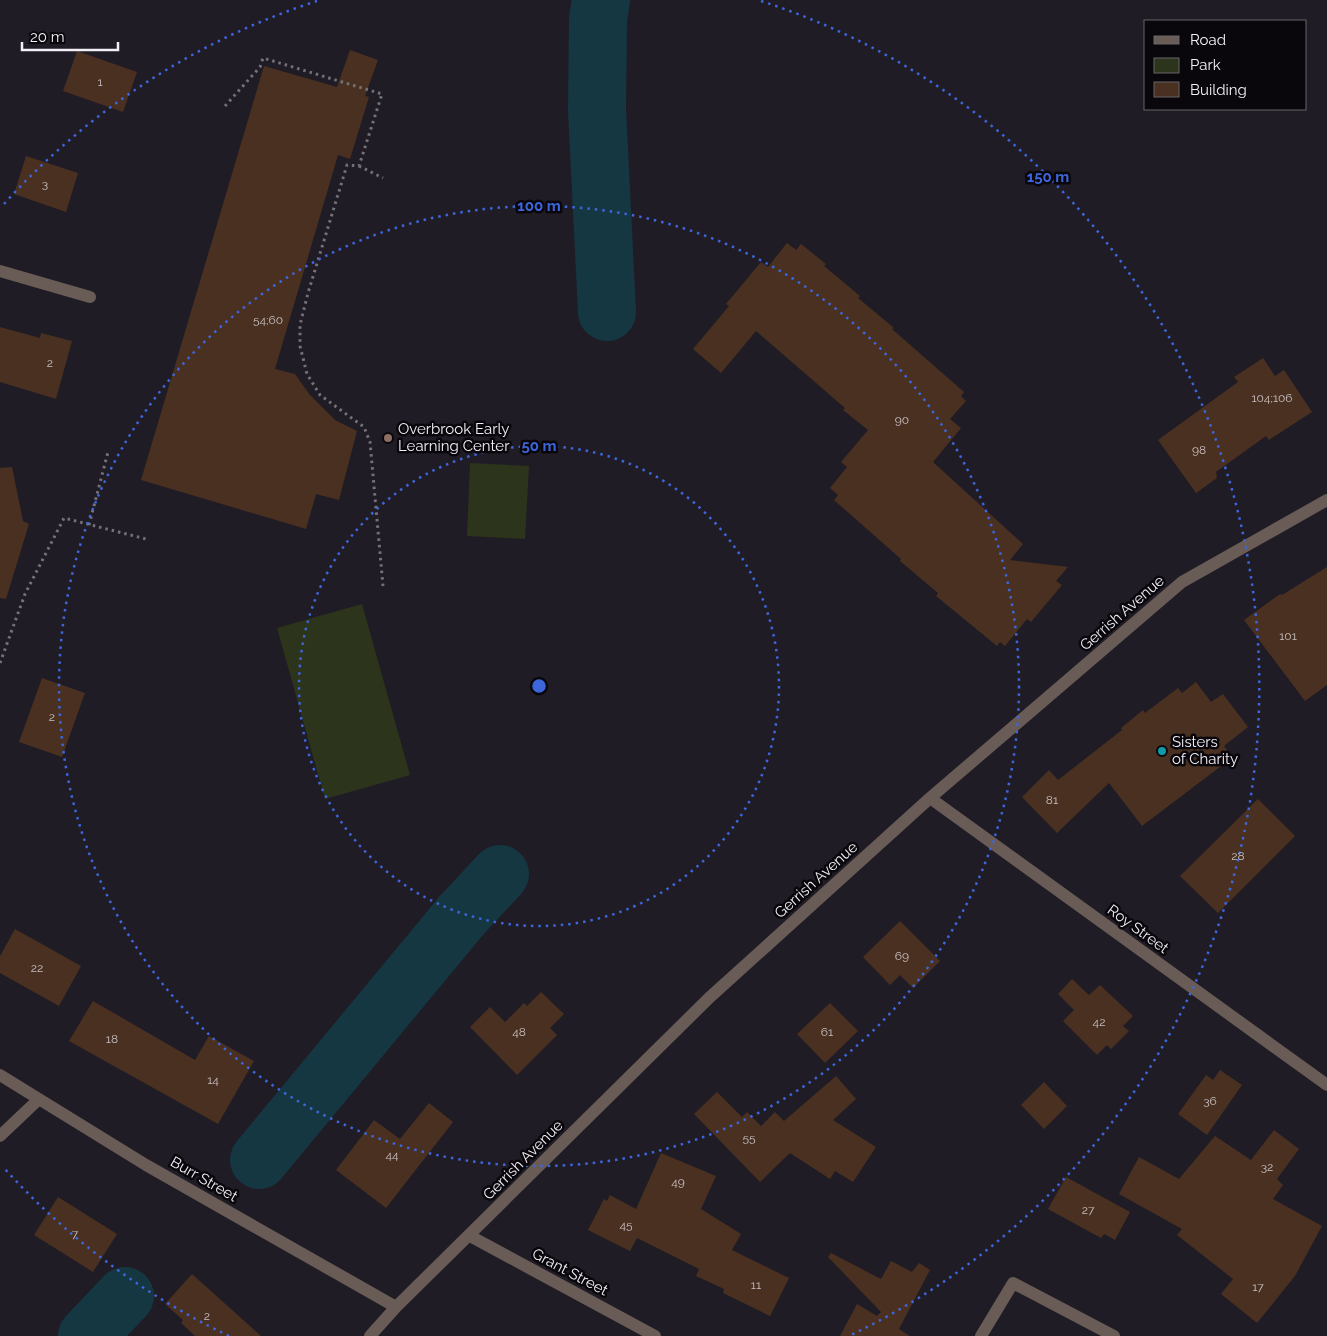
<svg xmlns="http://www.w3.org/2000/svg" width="1327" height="1336" font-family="Raleway,sans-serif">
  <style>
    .green { fill: #2d341c }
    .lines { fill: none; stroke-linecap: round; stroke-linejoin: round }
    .river { stroke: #153742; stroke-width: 58 }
    .building { fill: #493021 }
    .path { stroke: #747179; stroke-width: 3; stroke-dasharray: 2.5 4; stroke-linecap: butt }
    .minor { stroke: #695c56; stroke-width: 12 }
    .ring { fill: none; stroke: #3d66dc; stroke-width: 2.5; stroke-dasharray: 2.5 5 }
    .education-dot { fill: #8d6e63; stroke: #09070b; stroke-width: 2 }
    .culture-dot { fill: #0f9aa8; stroke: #09070b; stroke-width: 2 }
    .labels { text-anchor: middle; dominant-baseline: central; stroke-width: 5; stroke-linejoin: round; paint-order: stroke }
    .number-label { font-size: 12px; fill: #c8bfc1 }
    .poi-label { font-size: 15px; fill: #f2eff6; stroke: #09070b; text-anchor: start }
    .street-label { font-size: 15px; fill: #f2eff6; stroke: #09070b }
    .centre { fill: #3d66dc; stroke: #09070b; stroke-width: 2.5 }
    .ring-label { font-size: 15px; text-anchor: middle; font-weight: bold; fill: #3d66dc; stroke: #09070b; stroke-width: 5; stroke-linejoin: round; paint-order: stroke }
  </style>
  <rect width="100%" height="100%" fill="#201c25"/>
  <path class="green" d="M 470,463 L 529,466 L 525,539 L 467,536 Z
    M 362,604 L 410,775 L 325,799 L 277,628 Z"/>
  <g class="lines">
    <path class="river" d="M 601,0 L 598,19 L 597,109 L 607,312
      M 259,1160 L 461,916 L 500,874
      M 87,1336 L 125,1296"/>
  </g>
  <path class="building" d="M 350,50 L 378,60 L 365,96 L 369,97 L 350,159 L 338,155 L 275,369 L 295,374 L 310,395 L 335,420 L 357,431 L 339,500 L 316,494 L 306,529 L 141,480 L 264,66 L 337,87 Z
    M 77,51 L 137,72 L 123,112 L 63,91 Z
    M 26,156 L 78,173 L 66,212 L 14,194 Z
    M 787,243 L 796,250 L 801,244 L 826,264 L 824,266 L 860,296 L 858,298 L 894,328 L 892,329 L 964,392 L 961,396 L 966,401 L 950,419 L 961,428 L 933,462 L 1023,544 L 1010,560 L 1068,567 L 1056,581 L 1062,585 L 1031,622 L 1027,619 L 1005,646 L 1000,642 L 997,646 L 936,596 L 938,593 L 900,561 L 901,559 L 834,500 L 838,495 L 830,488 L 847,467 L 841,462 L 868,430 L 843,410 L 845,408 L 756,331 L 721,373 L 693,349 L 729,306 L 726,304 L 761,262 L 768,267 Z
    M 0,327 L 40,338 L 41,333 L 72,341 L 56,399 L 0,382 Z
    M 1263,358 L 1275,376 L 1284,370 L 1312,412 L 1269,440 L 1266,436 L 1216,472 L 1217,478 L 1196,493 L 1158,440 L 1238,382 L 1234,377 Z
    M 12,467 L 23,521 L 29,524 L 6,599 L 0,598 L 0,468 Z
    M 1327,567 L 1327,685 L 1305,701 L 1244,620 L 1280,594 L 1282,595 Z
    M 42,678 L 85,693 L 62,757 L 19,742 Z
    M 1196,682 L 1211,702 L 1223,694 L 1248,727 L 1224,746 L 1233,757 L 1142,826 L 1109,783 L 1057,833 L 1022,797 L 1049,770 L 1058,780 L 1122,730 L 1121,728 L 1143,710 L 1145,713 L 1178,688 L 1182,693 Z
    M 1258,799 L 1295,836 L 1218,913 L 1180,876 Z
    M 900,921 L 940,961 L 913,988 L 900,975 L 890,985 L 863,957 Z
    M 15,929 L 81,966 L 59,1006 L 0,973 L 0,956 Z
    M 1072,979 L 1089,995 L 1100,985 L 1133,1016 L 1123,1026 L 1129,1031 L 1111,1049 L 1107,1045 L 1097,1055 L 1063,1021 L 1074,1010 L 1058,994 Z
    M 541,992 L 564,1014 L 550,1028 L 557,1035 L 517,1075 L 470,1027 L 490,1007 L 505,1022 L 524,1003 L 527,1006 Z
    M 93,1001 L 195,1060 L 209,1036 L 254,1061 L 218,1124 L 69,1041 Z
    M 830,1003 L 858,1031 L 825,1063 L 797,1034 Z
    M 1220,1070 L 1242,1085 L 1207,1135 L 1178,1114 L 1206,1075 L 1213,1080 Z
    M 836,1076 L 856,1099 L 833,1120 L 876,1147 L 853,1182 L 835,1171 L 830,1179 L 790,1153 L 760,1182 L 694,1114 L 717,1092 L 742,1117 L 747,1112 L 761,1126 L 775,1112 L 784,1121 Z
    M 1044,1082 L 1067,1106 L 1044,1129 L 1021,1105 Z
    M 429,1103 L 453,1122 L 386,1208 L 336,1170 L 374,1120 L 400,1139 Z
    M 1274,1130 L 1299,1149 L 1277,1179 L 1283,1185 L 1273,1199 L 1322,1226 L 1295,1276 L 1257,1323 L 1221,1294 L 1233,1279 L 1177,1235 L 1182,1229 L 1119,1194 L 1139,1157 L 1179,1179 L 1215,1136 L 1251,1160 Z
    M 661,1153 L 716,1176 L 701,1209 L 741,1234 L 732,1250 L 789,1278 L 770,1316 L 723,1293 L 724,1289 L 696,1276 L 699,1269 L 637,1238 L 630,1251 L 588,1230 L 604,1199 L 607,1201 L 610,1195 L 636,1209 Z
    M 1066,1177 L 1130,1212 L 1115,1240 L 1104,1234 L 1101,1238 L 1048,1209 Z
    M 58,1197 L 117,1234 L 93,1272 L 34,1235 Z
    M 831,1253 L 881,1279 L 891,1261 L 912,1272 L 919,1263 L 930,1270 L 899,1329 L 910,1336 L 840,1336 L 857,1304 L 877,1316 L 881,1312 L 828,1257 Z
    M 192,1274 L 261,1336 L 195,1336 L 181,1323 L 183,1320 L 165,1304 Z"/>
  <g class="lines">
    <path class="path" d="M 225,106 L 260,67 L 263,58 L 382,94 L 359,166 L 347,165 L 308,293 L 300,325 L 300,346 L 307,374 L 320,395 L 364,427 L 370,442 L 383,586
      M 359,166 L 383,178
      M 89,525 L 108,452
      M 0,663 L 25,594 L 64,518 L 146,539"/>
    <path class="minor" d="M 0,271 L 90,297
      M 930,798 L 1327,1085
      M 0,1075 L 146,1165 L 396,1307
      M 0,1136 L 39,1099
      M 470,1236 L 655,1336
      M 370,1336 L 396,1307 L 709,998 L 930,798 L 1182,582 L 1327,500
      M 981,1336 L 1013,1283 L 1114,1336"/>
  </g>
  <g class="ring">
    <circle cx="539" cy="686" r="240"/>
    <circle cx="539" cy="686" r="480"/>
    <path d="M229 1336A720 720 0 0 1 4 1168M4 204A720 720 0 0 1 317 1M761 1A720 720 0 0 1 849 1336"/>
  </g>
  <circle class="education-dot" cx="388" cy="438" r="5"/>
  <circle class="culture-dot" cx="1162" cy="751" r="5"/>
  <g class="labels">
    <g class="number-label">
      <text x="100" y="82">1</text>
      <text x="45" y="184">3</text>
      <text x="268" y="320">54;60</text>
      <text x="50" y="363">2</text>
      <text x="1272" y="398">104;106</text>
      <text x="902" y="420">90</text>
      <text x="1199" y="450">98</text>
      <text x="1288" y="636">101</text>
      <text x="52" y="717">2</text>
      <text x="1052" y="800">81</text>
      <text x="1238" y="856">28</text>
      <text x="902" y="956">69</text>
      <text x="37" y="968">22</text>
      <text x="1099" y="1022">42</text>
      <text x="519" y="1032">48</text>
      <text x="827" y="1032">61</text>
      <text x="112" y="1039">18</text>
      <text x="213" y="1080">14</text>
      <text x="1210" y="1101">36</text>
      <text x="749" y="1138">55</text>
      <text x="392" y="1155">44</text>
      <text x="1267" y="1167">32</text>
      <text x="678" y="1182">49</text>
      <text x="1088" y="1210">27</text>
      <text x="626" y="1225">45</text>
      <text x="75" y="1234">7</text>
      <text x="756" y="1285">11</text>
      <text x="1258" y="1287">17</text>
      <text x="207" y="1316">2</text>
    </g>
    <g class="poi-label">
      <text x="398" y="429">Overbrook Early<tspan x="398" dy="17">Learning Center</tspan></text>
      <text x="1172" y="742">Sisters<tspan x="1172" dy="17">of Charity</tspan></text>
    </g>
    <g class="street-label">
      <text transform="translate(1122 613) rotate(-41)">Gerrish Avenue</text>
      <text transform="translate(816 880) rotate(-42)">Gerrish Avenue</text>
      <text transform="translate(1138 929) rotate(36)">Roy Street</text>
      <text transform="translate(523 1160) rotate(-45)">Gerrish Avenue</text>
      <text transform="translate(204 1179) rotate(30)">Burr Street</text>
      <text transform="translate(570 1272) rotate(28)">Grant Street</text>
    </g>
  </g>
  <circle cx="539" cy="686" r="8" class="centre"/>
  <g class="ring-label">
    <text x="1048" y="182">150 m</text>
    <text x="539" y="211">100 m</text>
    <text x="539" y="451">50 m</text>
  </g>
  <rect x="1144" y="20" width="162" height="90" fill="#09070b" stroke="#666469"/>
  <rect x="1154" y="36" width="25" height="8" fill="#695c56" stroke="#666469"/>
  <text x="1190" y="45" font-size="15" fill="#f2eff6">Road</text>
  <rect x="1154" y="58" width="25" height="15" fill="#2d341c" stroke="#666469"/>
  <text x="1190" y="70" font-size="15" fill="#f2eff6">Park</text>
  <rect x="1154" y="82" width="25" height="15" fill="#493021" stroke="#666469"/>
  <text x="1190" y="95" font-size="15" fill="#f2eff6">Building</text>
  <path d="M22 42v8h96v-8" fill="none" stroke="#f2eff6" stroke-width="2.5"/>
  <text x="30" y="42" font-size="15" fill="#f2eff6" stroke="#09070b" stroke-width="4" paint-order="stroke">20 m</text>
</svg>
